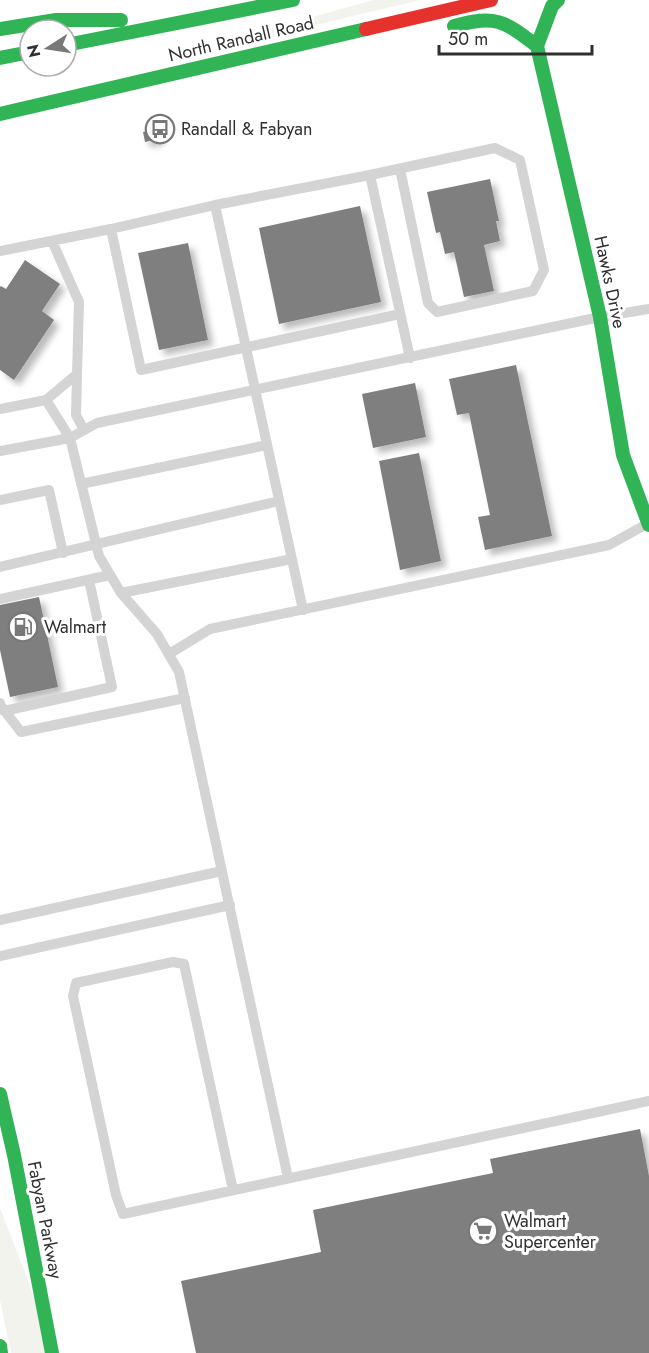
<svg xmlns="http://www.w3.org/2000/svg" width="649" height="1353" font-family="Jost,sans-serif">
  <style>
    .green { fill: #f1f3ec }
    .building { fill: #7f7f7f; filter: url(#shadow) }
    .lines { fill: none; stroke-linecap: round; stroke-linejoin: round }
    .lane { stroke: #d4d4d4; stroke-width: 10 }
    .fast { stroke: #30b455; stroke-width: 14 }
    .jam { stroke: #e5322d; stroke-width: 14 }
    .labels { text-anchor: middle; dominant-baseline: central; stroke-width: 6; stroke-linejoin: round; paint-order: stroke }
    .street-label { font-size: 18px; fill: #303030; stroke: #fff }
    .poi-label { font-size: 18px; fill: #303030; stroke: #fff; text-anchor: start }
  </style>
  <defs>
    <filter id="shadow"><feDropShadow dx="5.5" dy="5.5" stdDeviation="3" flood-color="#0004"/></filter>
  </defs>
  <rect width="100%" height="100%" fill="#fff"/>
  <path class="green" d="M 373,0 L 420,0 L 232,45 L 232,40 Z
    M 0,1208 L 40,1312 L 47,1353 L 11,1353 L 0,1300 Z"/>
  <path class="building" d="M 157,129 L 159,139 L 145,142 L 143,132 Z
    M 490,179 L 499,221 L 496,221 L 500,241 L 484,245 L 494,291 L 464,297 L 454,252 L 445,254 L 440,232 L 436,233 L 427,192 Z
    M 360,206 L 381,302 L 279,324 L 259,228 Z
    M 188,243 L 208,340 L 159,350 L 138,253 Z
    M 25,260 L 60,284 L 42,311 L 54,320 L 14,380 L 0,370 L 0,287 L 1,286 L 6,289 Z
    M 516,365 L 552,536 L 485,550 L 478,517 L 490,515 L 469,413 L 457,415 L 449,379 Z
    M 415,383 L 426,437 L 373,448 L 362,394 Z
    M 419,453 L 441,561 L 400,570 L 379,461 Z
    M 39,597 L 58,687 L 10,697 L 0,650 L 0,605 Z
    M 640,1129 L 649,1176 L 649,1353 L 196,1353 L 181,1281 L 321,1252 L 313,1210 L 493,1173 L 490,1159 Z"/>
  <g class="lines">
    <path class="lane" d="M 370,175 L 495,148 L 520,160 L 544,270 L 533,291 L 437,312 L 428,303 L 400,169
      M 215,205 L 111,229 L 141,370 L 400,314
      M 0,251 L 111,229
      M 77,374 L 76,415 L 84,430
      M 46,400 L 70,438 L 99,556 L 121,593 L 157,634 L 179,672 L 288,1178
      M 0,409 L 46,400 L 77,374 L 79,302 L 52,241
      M 0,451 L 70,438 L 97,423 L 600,317 L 649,309
      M 81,484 L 267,445
      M 0,500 L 49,490 L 63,553
      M 0,567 L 279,501
      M 121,593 L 292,559
      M 0,599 L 110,575
      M 303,610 L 215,205 L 370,175 L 410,358
      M 169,654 L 210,629 L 609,545 L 645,525
      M 0,703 L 1,706 L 21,732 L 185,698
      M 4,711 L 112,687 L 89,580
      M 0,920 L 222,871
      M 0,956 L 230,905
      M 233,1190 L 184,964 L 173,962 L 76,983 L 73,996 L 116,1195 L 123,1214 L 649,1101"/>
    <path class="fast" d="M 454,26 C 496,15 503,20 537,46 L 552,6 L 558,0
      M 0,29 L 56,20 L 121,20
      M 66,45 L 293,0
      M 537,46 L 600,317 L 623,455 L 649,525
      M 0,58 L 30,52
      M 0,114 L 366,29
      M 0,1094 L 14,1155 L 52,1353
      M 0,1346 L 1,1353"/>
    <path class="jam" d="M 366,29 L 491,0"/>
  </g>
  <defs>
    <g id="bus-ring" transform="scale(1.5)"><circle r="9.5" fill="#fff" stroke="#787878" stroke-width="1.5"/><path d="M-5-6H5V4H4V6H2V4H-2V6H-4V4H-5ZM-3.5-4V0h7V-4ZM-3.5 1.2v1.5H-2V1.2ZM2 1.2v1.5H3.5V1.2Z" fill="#787878"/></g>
    <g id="fuel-ring" transform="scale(1.5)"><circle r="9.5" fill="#fff" stroke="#787878" stroke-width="1.5"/><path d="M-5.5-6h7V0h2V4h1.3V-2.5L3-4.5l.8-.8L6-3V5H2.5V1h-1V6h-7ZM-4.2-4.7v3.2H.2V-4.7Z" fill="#787878"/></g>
    <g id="supermarket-ring" transform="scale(1.5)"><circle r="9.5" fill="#fff" stroke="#787878" stroke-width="1.5"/><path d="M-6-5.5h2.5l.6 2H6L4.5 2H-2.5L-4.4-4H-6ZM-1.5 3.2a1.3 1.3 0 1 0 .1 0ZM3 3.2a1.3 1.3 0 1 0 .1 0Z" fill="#787878"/></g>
  </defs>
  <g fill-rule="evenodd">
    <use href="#bus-ring" x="160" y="129"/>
    <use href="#fuel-ring" x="23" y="627"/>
    <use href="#supermarket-ring" x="483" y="1231"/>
  </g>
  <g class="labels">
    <g class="street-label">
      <text transform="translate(241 39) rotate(-13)">North Randall Road</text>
      <text transform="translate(610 282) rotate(78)">Hawks Drive</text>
      <text transform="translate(45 1220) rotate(79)">Fabyan Parkway</text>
    </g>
    <g class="poi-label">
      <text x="181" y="129">Randall &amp; Fabyan</text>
      <text x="44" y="627">Walmart</text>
      <text x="504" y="1221">Walmart<tspan x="504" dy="21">Supercenter</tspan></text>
    </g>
  </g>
  <g transform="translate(48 48) rotate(258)"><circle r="28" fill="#ffffff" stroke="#acacac" stroke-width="1.5"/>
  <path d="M0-4.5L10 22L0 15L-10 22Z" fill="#787878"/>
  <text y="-9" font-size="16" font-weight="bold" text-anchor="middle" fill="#303030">N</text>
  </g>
  <path d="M439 45v9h153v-9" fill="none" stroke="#303030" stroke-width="3"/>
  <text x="448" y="45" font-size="18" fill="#303030" stroke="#ffffff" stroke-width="4.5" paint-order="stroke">50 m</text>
</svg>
